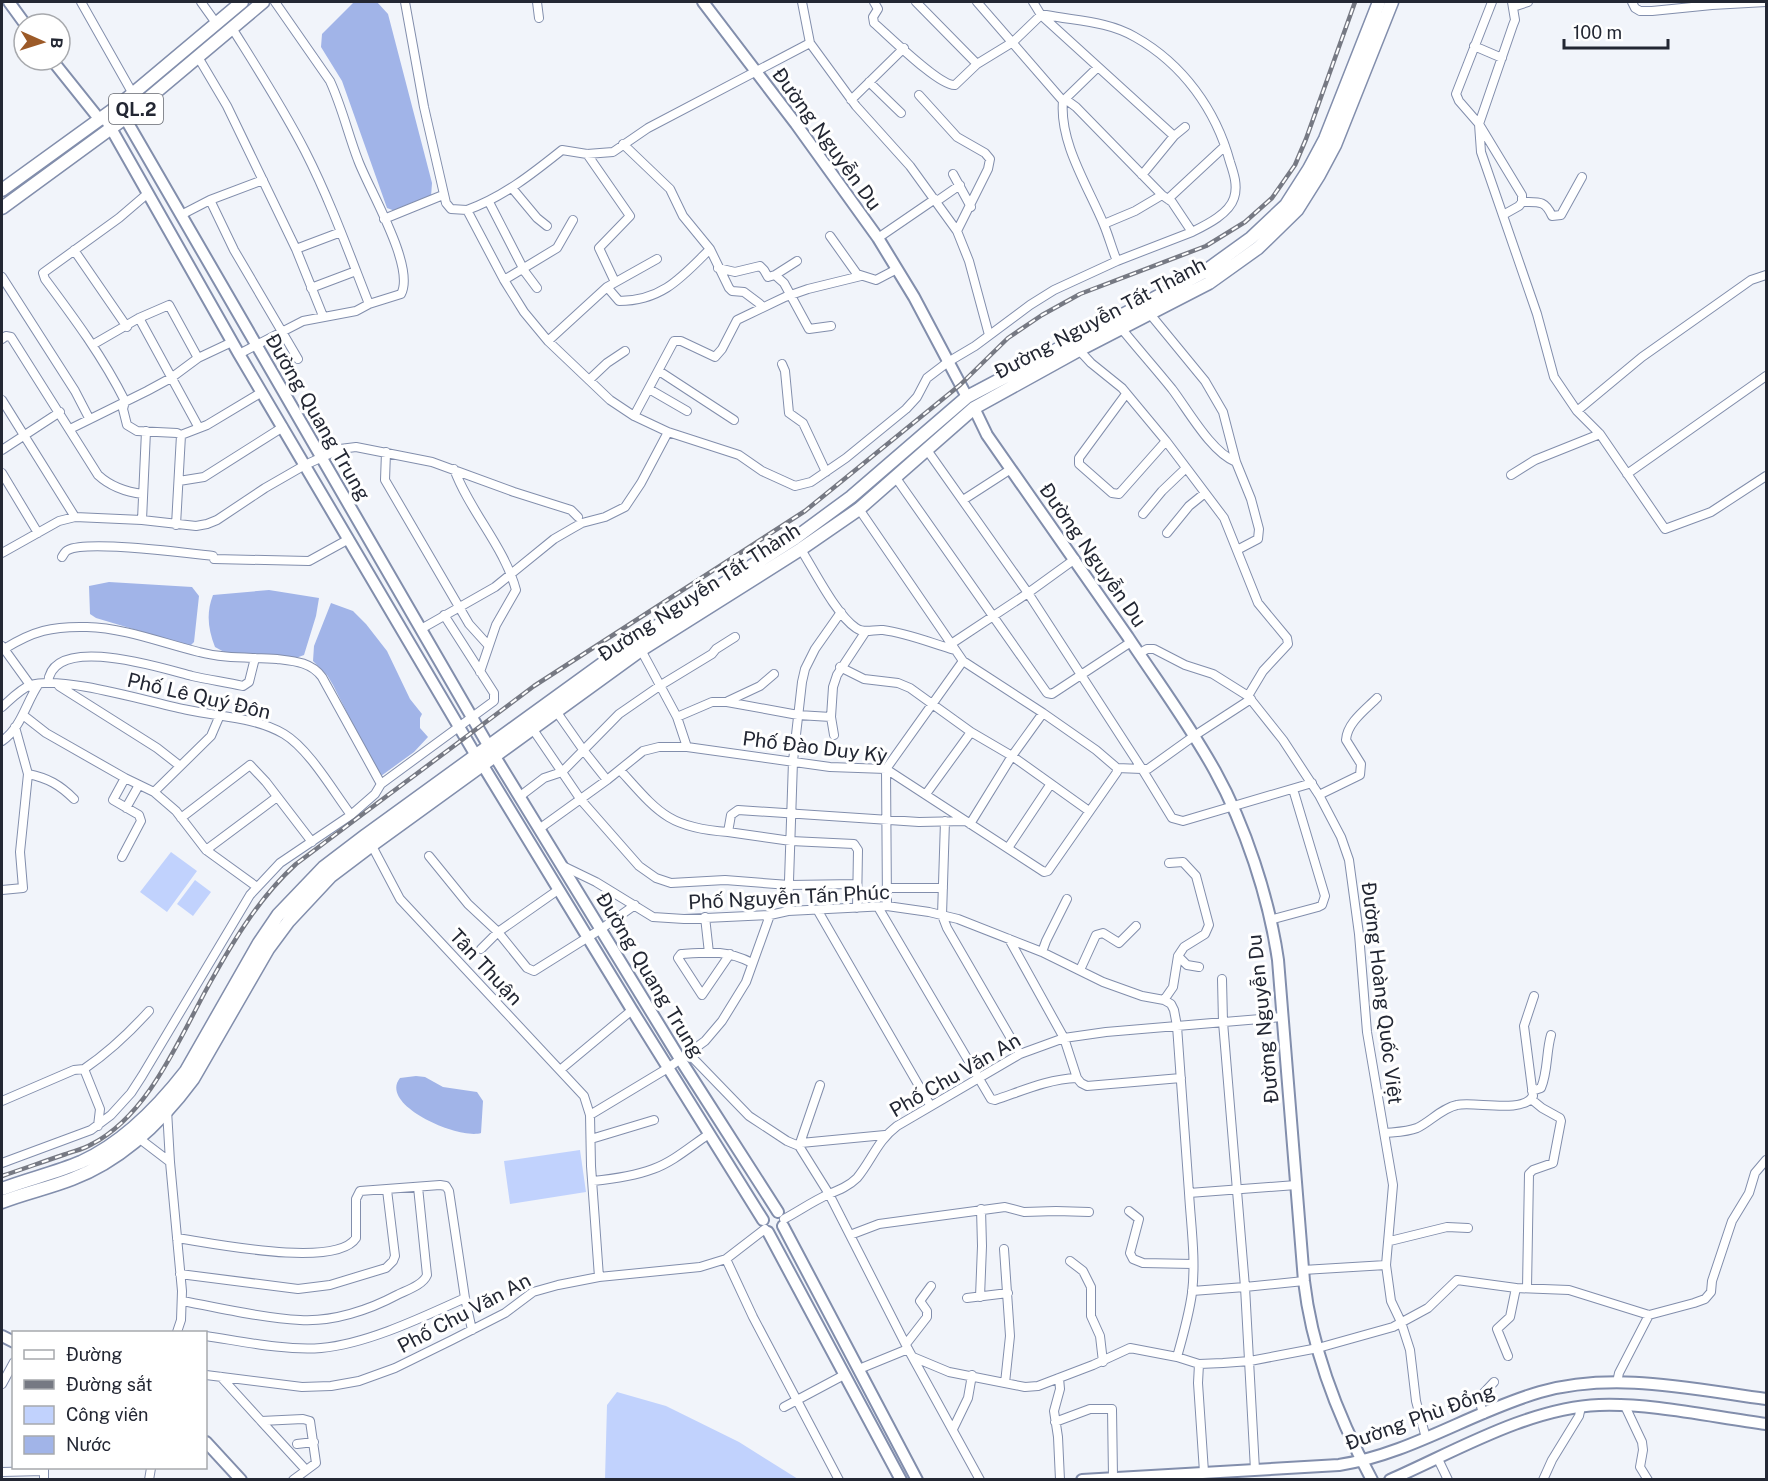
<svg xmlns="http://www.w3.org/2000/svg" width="1768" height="1481" font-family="'Public Sans',sans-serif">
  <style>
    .green { fill: #c1d2fd }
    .water { fill: #a1b4e8 }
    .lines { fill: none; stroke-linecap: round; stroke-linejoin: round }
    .street-casing { stroke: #828eac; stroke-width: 10 }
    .secondary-casing { stroke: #828eac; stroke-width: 14 }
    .primary-casing { stroke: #828eac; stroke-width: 15 }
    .street { stroke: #fff; stroke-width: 8 }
    .secondary { stroke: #fff; stroke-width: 10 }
    .primary { stroke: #fff; stroke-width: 12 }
    .rail-casing { stroke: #767983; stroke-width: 4.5 }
    .rail { stroke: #fff; stroke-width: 2; stroke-dasharray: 7; stroke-linecap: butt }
    .labels { text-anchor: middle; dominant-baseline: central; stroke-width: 6; stroke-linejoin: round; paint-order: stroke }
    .shield { fill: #fff; stroke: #656870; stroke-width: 1.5 }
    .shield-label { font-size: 18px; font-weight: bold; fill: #232733 }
    .street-label { font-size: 20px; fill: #232733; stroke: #fff }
  </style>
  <rect width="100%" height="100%" fill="#f1f4fa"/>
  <path class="green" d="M 171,852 L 197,871 L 167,912 L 140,892 Z
    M 195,880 L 211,892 L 193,916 L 177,904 Z
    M 580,1150 L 586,1192 L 510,1204 L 504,1161 Z
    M 617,1392 L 666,1406 L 739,1442 L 798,1479 L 605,1479 L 607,1405 Z"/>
  <path class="water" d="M 354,2 L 377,2 L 388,14 L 432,183 L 431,197 L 395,211 L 387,208 L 342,81 L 321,47 L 322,34 Z
    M 109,582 L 192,587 L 199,596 L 194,642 L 190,646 L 96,618 L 90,614 L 89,586 Z
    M 269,590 L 319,598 L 316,616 L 304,655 L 296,658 L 226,653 L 215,647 C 208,629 206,613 213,595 Z
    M 331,603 L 353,611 L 366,624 L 387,651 L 410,699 L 422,714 L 420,718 L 420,728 L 428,737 L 414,752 L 381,776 L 375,768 L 333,685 L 327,675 L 313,661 L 314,646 Z
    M 416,1076 L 425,1077 L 443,1087 L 477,1092 L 483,1101 L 481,1133 C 459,1140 378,1105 400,1078 Z"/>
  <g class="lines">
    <g class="street-casing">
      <path id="street" d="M 81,2 L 133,94
        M 201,2 L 216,23
        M 405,2 L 424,107 L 446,203 L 451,209 L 467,210 L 504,280 L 524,312 L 548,341 L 610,400 L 634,416 L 668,432 L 739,455 L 762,471 L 795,486 L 811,482 L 846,458 L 906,409 L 917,397 L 927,378 L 948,362 L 975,346 L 1030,305 L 1054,290 L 1117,261 L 1192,232 L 1172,202 L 1162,195 L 1076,107 L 1065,99
        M 537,2 L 539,18
        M 802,2 L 810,43 L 856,106 L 910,166 L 957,231 L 969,261 L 989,335
        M 874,2 L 878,9 L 873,17 L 874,23 C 889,36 940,87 955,85 L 977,64 L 916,2
        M 977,2 L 1063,101 C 1059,143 1089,188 1104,225 C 1109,237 1112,249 1117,261
        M 1033,2 L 1041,15 L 1174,136 L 1185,127
        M 1492,2 L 1456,94 L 1459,101 L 1479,124 L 1522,195 L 1522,202 L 1519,206 L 1503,215
        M 1512,2 L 1515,20 L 1513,25 L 1479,124 L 1481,152 L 1537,314 L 1554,377 L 1577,411 L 1600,434 L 1665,529 L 1711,512 L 1766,476
        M 1632,2 L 1635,8 L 1640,11 L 1652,11 L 1712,5 L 1766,2
        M 1513,7 L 1528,2
        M 232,28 C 257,68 283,108 305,151 C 330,200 349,253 369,304
        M 1474,46 L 1502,58
        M 198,57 L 227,106 L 296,249 L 323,316
        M 977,64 L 1013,42 L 1041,15 L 1046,15 C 1076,21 1108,21 1135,37 C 1183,64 1216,110 1230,162 C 1234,174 1238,186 1234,198 C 1229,214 1206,225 1192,232
        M 869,82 L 901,113
        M 919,95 L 957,137 L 985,153 L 990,159 L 988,169 L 957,231
        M 851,100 L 904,48
        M 1063,101 L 1098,67
        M 623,144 L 670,189 L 683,216 L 710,249 L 729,288 L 732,291 L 744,292 L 760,304
        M 587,154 L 630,216 L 599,248 L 615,282
        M 953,174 L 971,207
        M 1142,175 L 1174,136
        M 263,180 L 210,200 L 234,250 L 298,359
        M 512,188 L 537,218 L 547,226
        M 147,194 L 119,218 L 43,273 L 45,279 C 74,318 103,357 125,401 L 123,409 L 127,425 L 137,431 L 177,433 L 181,435 L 207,425 L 262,392
        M 1168,199 L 1225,146
        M 937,201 L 960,185
        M 489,202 L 525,272 L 537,288
        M 1522,202 C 1539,202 1545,200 1552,216 L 1561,215 L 1582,177
        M 467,210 C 503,197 532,174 562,150 L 587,154 L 613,152 L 648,128 L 810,43
        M 181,215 L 210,200
        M 384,219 L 443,195
        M 1104,224 L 1135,211 L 1162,195
        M 830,236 L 857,274 L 876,280 L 897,269
        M 878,238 L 935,199
        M 296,249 L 341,232
        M 74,250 L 127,327
        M 718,268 L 735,272 L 760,266 L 764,270 L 768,277 L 775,275 L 784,283 L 809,329 L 831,326
        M 775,275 L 797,261
        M 2,277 L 75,391 L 89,418
        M 504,280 L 557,248 L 573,220
        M 607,287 L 619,301 C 662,301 682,277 710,249
        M 311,288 L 356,271
        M 1150,314 L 1205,381 L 1223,412 L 1236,462 L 1251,499 L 1259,529 L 1258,539 L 1237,550
        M 139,318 L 199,428
        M 1121,328 C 1138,349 1155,368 1172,389 C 1188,410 1211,452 1236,462
        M 2,339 L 6,336 L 11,337 L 98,475 C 111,487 126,492 143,494
        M 548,341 L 607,287 L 657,259
        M 94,344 L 139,318 L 169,305 L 198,358
        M 1079,350 L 1091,363 L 1122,388 L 1166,441 L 1224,518 L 1258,603 L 1287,638 L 1288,644 L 1263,671 L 1248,696
        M 239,354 L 303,321 L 356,311 L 369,304 L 401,294 C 416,267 368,188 358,160 C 348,134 342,107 330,81 L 275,2
        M 782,364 L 785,371 L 789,413 L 803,423 L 826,472
        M 659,371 L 734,420
        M 589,380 L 607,363 L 625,351
        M 649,389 L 687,411
        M 1126,394 L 1079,458 L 1079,464 L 1112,493 L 1119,494 L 1166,441
        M 2,400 L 75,517
        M 1577,411 L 1642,357 L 1751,280 L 1766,275
        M 634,416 L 674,341 L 681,341 L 715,357 L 722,349 L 737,320 L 785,297 L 808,289 L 861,276
        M 70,429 L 147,391 L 171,378 L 198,358 L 232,342
        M 2,450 L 60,412
        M 927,450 L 1028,593 L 1142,769 L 1148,769 L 1194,736 L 1251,699
        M 386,452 L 385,480 L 469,624 L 488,645
        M 454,469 C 470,512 504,546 516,590 L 496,625 L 480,672
        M 2,473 L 38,533
        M 1627,474 L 1766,376
        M 1511,475 L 1535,460 L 1600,434
        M 896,478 L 1047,693 L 1052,694 L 1131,642
        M 179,481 L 204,477 L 283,427
        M 963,500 L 1011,469
        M 859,509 L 963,661 L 1043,713 L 1096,750 L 1117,768 L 1142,769 L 1172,818 L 1183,821 L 1312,783
        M 1143,514 L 1162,491 L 1185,469
        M 142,520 L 146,431
        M 176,525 L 181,435
        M 1167,533 L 1189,506 L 1205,493
        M 800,548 C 813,568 836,615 856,628 C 864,634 874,629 883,630 C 907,633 931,643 955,650
        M 2,553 L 59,521 L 75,517 L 142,520 L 196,526 L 207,524 L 217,520 L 265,488 L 305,465 L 340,449 L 356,447 L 432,462 L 514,492 L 571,510 L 578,517
        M 62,557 C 64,554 65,551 68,550 C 88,540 187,553 213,556
        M 214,559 L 309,561 L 349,539
        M 421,629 L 495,587 L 554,539 L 573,528 L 582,523 L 605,517 L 625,507 L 641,483 L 668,432
        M 951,644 L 1028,593 L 1075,559
        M 2,646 L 33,689
        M 640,648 L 677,717 L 687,747 L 830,767 L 886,769 L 1044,872 L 1048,871 L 1117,772 L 1117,768
        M 4,649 C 33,631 52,626 87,627 C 125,628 162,643 199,652 C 225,659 250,657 277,659 C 294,661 311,662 322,677 L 381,784
        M 1140,653 L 1147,649 L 1154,649 L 1185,665 L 1213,674 L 1248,696 L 1283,740 L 1319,795 L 1341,837 L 1349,860 L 1359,934 L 1367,1032 L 1393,1185 L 1386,1265 L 1391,1301 L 1401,1322 L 1410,1350 L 1416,1401 L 1426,1438
        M 840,667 L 864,679 L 898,683 L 910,688 L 971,732 L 1012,756 L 1089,811
        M 48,683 C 52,632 164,669 192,676 C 209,680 226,682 243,686 L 249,682 L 255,658
        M 59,686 L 157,748 L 180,766
        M 728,701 L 760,686 L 774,674
        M 2,707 C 10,700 20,689 31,685 C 63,675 152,703 188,710 C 220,717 255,717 284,734 C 309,749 333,791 351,815
        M 556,711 L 584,751 L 607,780
        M 23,715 L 46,733 L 125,778 L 154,792 L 176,811 L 206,850 L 257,887
        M 677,717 L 712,702 L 727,702 L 798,715 L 831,717 L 833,687 L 837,675 L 866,631
        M 831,717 L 834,735
        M 532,728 L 581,800 L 639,866 L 656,878 L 671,883 L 725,880 L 789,885 L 857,884
        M 2,741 C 21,728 26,703 38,685
        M 620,770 C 658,812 668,828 728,832 L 731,815 L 738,810 L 919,822 L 965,821
        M 28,774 C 48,778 60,785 74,799
        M 154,792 L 211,736 L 220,715
        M 926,794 L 971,732
        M 1319,795 L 1360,775 L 1361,764 L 1346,740 C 1347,723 1365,710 1377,698
        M 519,797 L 544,778 L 562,772 L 619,714 L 661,685 L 712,654 L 716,649 L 735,637
        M 126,808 L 139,785
        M 181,818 L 250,765 L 266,782 L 312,842
        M 945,821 L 942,915 L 947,928 L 1020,1054
        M 970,824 L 1012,756 L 1043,713
        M 539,829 L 607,780 L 643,751 L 659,747 L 687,747
        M 728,832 L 791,841 L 854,844 L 858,850 L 857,908
        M 371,844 L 400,899 L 584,1096 L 590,1115
        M 1008,848 L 1050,785
        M 206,850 L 277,797
        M 429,856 L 468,904 L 498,932 L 527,968 L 534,971 L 601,929 L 635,905
        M 122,857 L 141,821 L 139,815 L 113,800 L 125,778
        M 1169,863 L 1183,862 L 1196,876 L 1209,925 L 1205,934 L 1184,947 L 1178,956
        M 563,866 L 596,882 L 653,917 L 684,919 L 770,915 L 788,911 L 887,906 L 929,912 L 958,919 L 1042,952 L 1103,982 L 1142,996 L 1164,1000 L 1171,1004 L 1174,1010 L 1177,1026 L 1189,1193 L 1296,1185
        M 886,888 L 943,888
        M 2,890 L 23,888 L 20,852 L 28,774 L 15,727
        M 887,906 L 886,769 L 963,661
        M 878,907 L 991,1099 L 995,1100 C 1022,1091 1048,1079 1077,1078 L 1081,1083 L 1087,1086 L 1181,1078
        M 788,911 L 793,761 L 802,682 L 805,669 L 815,649 L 841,612
        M 818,911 L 930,1105
        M 705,917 L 709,953
        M 1270,920 L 1318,907 L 1322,905 L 1325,896 L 1293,789
        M 1009,939 L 1064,1038 L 1077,1078
        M 481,949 L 498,932 L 558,890
        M 1042,952 L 1046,941 L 1067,899
        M 730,954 L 702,995 L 678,958 L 681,954 C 710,952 727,950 752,963
        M 1080,970 L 1096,935 L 1103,933 L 1119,943 L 1136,926
        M 1222,979 L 1223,1022 L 1245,1287 L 1304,1281
        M 1164,1000 L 1173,987 L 1178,956 L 1187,965 L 1199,967
        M 688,1053 L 749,1116 L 787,1141 L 799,1146 L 829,1194 L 908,1349 L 980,1480
        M 84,1069 C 109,1052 129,1033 149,1011
        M 560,1070 L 632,1010
        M 1532,1091 L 1541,1088 C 1548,1072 1546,1052 1551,1035
        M 2,1101 L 74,1070 L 84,1069 L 100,1109 L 98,1126
        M 167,1110 L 170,1162
        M 1385,1133 C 1395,1132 1407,1132 1417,1128 C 1430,1122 1442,1108 1457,1105 C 1474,1101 1523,1114 1533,1096 L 1524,1026 L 1534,996
        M 136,1136 L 170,1162 L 182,1291 L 181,1320 L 177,1332
        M 591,1139 L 654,1120
        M 801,1143 L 885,1135
        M 799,1146 L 820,1085
        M 2,1163 L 91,1130 L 111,1115 L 131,1093 L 142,1076 L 250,895 L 280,863 L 351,815 L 375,794 L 381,784 L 494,701 L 494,693 L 444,615
        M 593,1181 C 613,1179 634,1176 653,1169 C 673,1162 691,1146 709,1134
        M 1129,1211 L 1139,1219 L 1130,1253 L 1133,1259 L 1143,1263 L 1193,1264
        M 784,1219 C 799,1211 813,1201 829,1194 C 839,1190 849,1186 857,1178 C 872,1160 877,1141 897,1126 L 1020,1054 L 1064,1038 L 1106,1032 L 1283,1017
        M 850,1235 L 879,1224 L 1005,1207 L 1024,1212 L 1056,1211 L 1089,1212
        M 177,1238 C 211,1243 336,1269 356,1238 L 356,1199 L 360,1191 L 440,1185 L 446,1186 L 449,1191 L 465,1298 L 472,1330
        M 1390,1241 L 1447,1227 L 1468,1228
        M 1004,1249 L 1010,1336 L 1005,1383
        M 726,1259 L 753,1317 L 839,1480
        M 1070,1261 L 1083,1271 L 1091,1287 L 1091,1316 L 1100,1336 L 1103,1362
        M 1303,1270 L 1386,1265
        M 180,1274 L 298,1289 L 330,1285 L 386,1268 L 393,1261 L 395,1256 L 387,1190
        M 599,1277 L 591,1166 L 590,1115 L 668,1068 L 705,1041 L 722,1021 L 746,982 L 770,915
        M 1527,1288 L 1529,1174 L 1533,1170 L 1553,1163 L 1561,1121 L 1560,1118 L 1542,1108 L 1531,1099
        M 1192,1291 L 1245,1287 L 1255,1470
        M 980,1297 L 982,1246 L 981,1209
        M 967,1298 L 1008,1293
        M 182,1301 C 221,1308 261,1318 300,1320 C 333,1322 369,1310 397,1295 C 407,1290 423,1285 427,1275 L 418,1187
        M 206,1336 C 240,1341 286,1351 321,1348 C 367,1344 423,1317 465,1298
        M 906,1344 L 927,1317 L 927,1311 L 920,1301 L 931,1286
        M 1508,1356 L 1497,1329 L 1510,1317 L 1516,1288
        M 913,1357 L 949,1372 L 1025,1387 L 1038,1386 L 1093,1365 L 1130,1348 L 1177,1357 C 1183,1336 1189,1315 1192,1293 C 1196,1260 1191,1226 1189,1193
        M 1177,1357 L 1199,1364 L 1223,1363 L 1250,1361 L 1318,1348 L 1393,1327 L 1428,1308 L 1457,1280 L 1516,1288 L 1569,1290 L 1649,1315 L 1694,1303 L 1705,1299 L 1711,1292 L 1712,1281 L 1732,1221 L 1749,1193 L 1755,1173 L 1766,1160
        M 1199,1364 L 1198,1383 L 1204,1472
        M 859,1369 L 908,1349
        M 206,1375 L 302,1387 L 331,1386 L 359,1381 L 395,1368 L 452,1340 L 505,1313 L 533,1292 L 558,1285 L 599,1277 L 700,1267 L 726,1259 L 765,1229
        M 221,1377 L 261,1421 L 303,1419 L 310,1421 L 316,1463 L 293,1480
        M 1059,1378 L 1060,1389 L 1054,1411 L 1058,1437 L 1060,1480
        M 1617,1382 L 1619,1373 L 1649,1315
        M 2,1384 L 14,1362
        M 1625,1406 L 1642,1442 L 1643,1450 L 1640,1467 L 1648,1480
        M 784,1407 L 844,1375
        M 1483,1414 L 1479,1398 L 1494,1382
        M 261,1421 L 306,1470
        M 1055,1422 L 1090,1409 L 1112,1409 L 1113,1477
        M 953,1429 L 968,1398 L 972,1375
        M 297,1444 L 314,1442
        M 1438,1459 L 1448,1480
        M 2,1472 L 44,1471
        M 44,1480 L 44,1468
        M 149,1480 L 151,1468
        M 1543,1480 L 1552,1460 L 1579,1416 L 1581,1407"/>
    </g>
    <g class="secondary-casing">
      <path id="secondary" d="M 9,2 L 25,24
        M 703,2 L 796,124 L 878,238 L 914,297 L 967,397
        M 52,60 L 100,120
        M 118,106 L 488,745
        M 104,116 L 239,354 L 475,754
        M 974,408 L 987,435 C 1034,502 1081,569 1128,637 C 1157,681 1189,724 1215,771 C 1245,825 1269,898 1278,960 L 1304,1281 C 1312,1350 1339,1419 1372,1480
        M 494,755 L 680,1059 L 778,1212
        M 482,764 L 632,1010 L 763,1220
        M 783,1226 L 917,1480
        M 768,1232 L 901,1480
        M 2,1336 L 14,1342
        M 206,1442 L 241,1480
        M 1082,1480 L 1339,1465 C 1410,1454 1471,1412 1540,1392 C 1614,1371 1692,1389 1766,1399
        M 1390,1480 C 1454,1452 1528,1408 1599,1405 C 1652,1403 1713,1417 1766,1424"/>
    </g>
    <g class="primary-casing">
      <path id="primary" d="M 2,190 L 118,106 L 242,2
        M 2,208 L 125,118 L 263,2
        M 2,1189 C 28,1179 55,1173 81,1162 C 123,1143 158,1107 186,1071 L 259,943 L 278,915 L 324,867 L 366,835 L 635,640 L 794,539 L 851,497 L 967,397 L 1204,272 L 1251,238 L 1286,205 L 1309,169 L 1325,139 L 1379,2
        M 2,1202 C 25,1193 49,1188 72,1179 C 122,1160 162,1121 193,1079 L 268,949 L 288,922 L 331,876 L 372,845 L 641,650 L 801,549 L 859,509 L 974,408 L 1079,350 L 1209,283 L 1258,248 L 1297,210 L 1319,175 L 1335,145 L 1392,2"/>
    </g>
    <use href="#street" class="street"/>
    <use href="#secondary" class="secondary"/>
    <use href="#primary" class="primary"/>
    <g class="rail-casing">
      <path id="rail" d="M 2,1176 C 23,1169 45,1161 66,1154 C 74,1151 84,1149 92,1144 C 150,1114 180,1036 211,981 C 235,938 260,897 296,864 L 534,686 L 805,511 L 960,385 L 1008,338 L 1042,315 L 1080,294 L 1206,246 L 1245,222 L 1272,198 L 1295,165 L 1306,139 L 1355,2"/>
    </g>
    <use href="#rail" class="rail"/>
  </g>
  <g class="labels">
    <rect class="shield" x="109" y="94" width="54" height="30" rx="4.5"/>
    <g class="shield-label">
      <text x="136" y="109">QL.2</text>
    </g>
    <g class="street-label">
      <text transform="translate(827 139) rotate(54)">Đường Nguyễn Du</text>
      <text transform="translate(1100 318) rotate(-28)">Đường Nguyễn Tất Thành</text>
      <text transform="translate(318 417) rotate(60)">Đường Quang Trung</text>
      <text transform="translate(1093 555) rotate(55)">Đường Nguyễn Du</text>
      <text transform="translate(699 592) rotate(-33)">Đường Nguyễn Tất Thành</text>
      <text transform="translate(199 696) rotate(13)">Phố Lê Quý Đôn</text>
      <text transform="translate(815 747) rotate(7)">Phố Đào Duy Kỳ</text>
      <text transform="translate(789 897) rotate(-3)">Phố Nguyễn Tấn Phúc</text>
      <text transform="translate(486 967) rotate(47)">Tân Thuận</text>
      <text transform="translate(650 975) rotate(59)">Đường Quang Trung</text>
      <text transform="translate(1382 993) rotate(83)">Đường Hoàng Quốc Việt</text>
      <text transform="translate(1263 1019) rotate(-96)">Đường Nguyễn Du</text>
      <text transform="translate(955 1075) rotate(-30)">Phố Chu Văn An</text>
      <text transform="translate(464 1313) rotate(-28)">Phố Chu Văn An</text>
      <text transform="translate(1420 1417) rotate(-20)">Đường Phù Đổng</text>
    </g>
  </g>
  <rect width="1768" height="1481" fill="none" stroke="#232733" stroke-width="6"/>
  <rect x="12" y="1331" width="195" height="138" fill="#ffffff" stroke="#a7a9ad" stroke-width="1.5"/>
  <rect x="24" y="1350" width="30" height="9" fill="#ffffff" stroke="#a7a9ad" stroke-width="1.5"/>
  <text x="66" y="1361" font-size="18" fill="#232733">Đường</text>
  <rect x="24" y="1380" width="30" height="9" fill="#767983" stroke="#a7a9ad" stroke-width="1.5"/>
  <text x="66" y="1391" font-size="18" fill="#232733">Đường sắt</text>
  <rect x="24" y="1406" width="30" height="18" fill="#c1d2fd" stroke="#a7a9ad" stroke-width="1.5"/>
  <text x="66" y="1421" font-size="18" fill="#232733">Công viên</text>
  <rect x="24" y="1436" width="30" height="18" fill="#a1b4e8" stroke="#a7a9ad" stroke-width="1.5"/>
  <text x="66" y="1451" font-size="18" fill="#232733">Nước</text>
  <g transform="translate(42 42) rotate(93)"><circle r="28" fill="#ffffff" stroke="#a7a9ad" stroke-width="1.5"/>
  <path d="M0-4.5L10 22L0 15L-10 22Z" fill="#9c5a28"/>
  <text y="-9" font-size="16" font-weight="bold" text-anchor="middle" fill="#232733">B</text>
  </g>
  <path d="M1564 39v9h104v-9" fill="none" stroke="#232733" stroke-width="3"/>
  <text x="1573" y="39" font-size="18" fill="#232733" stroke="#ffffff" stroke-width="4.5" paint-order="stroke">100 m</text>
</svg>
